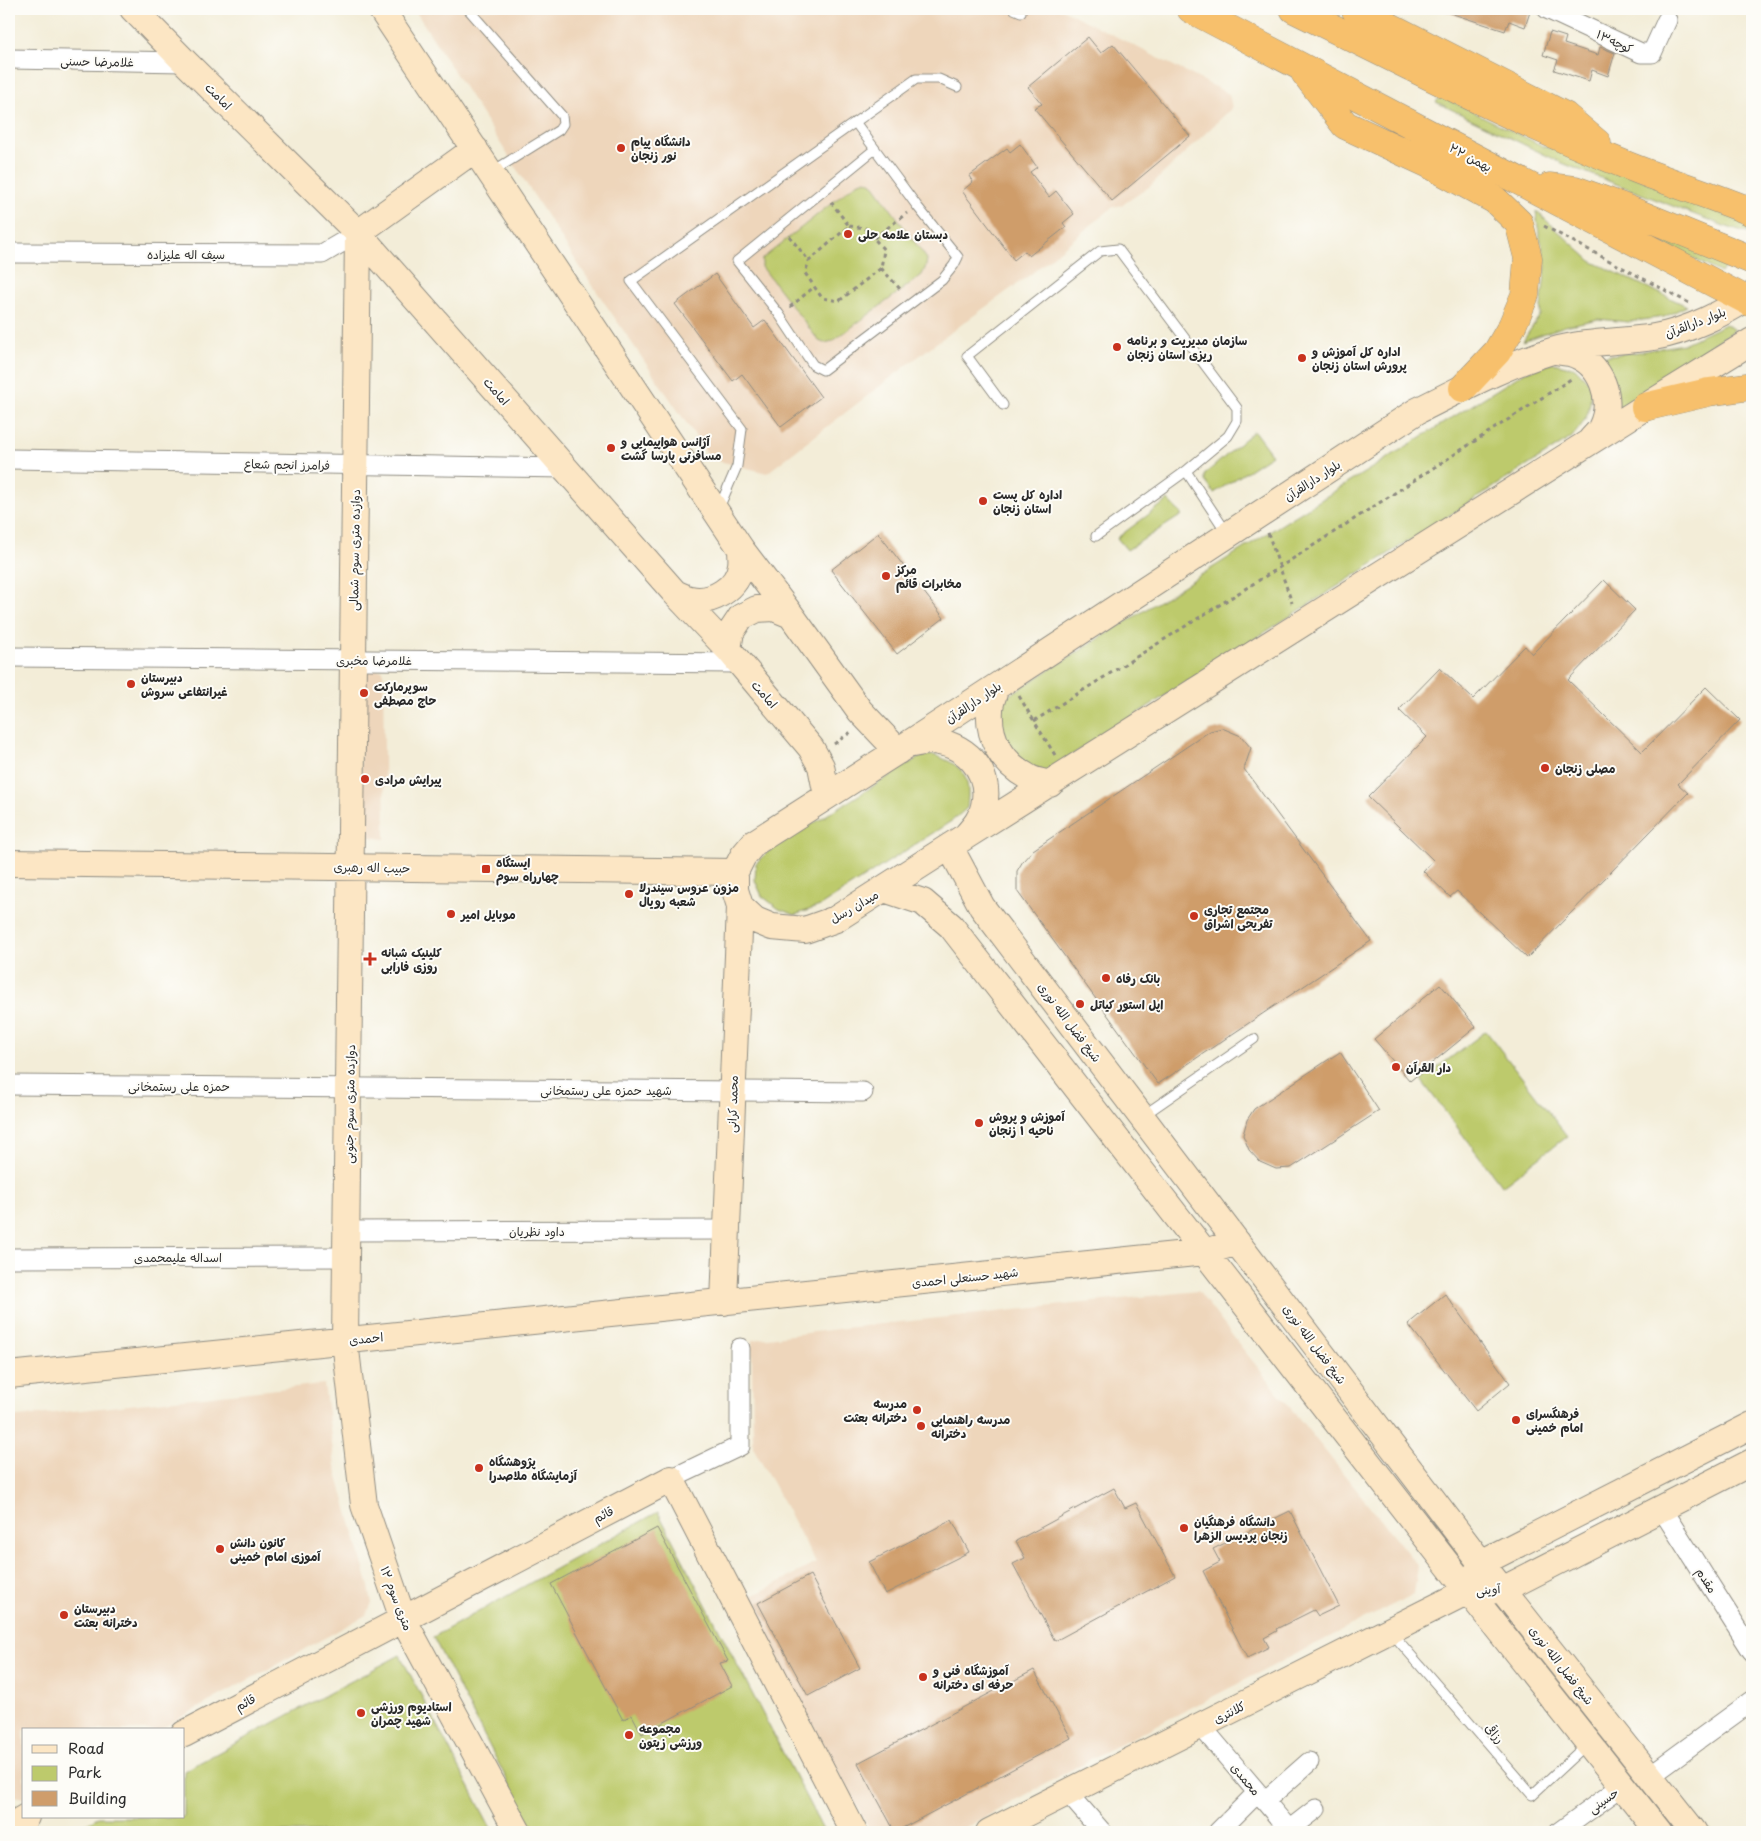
<svg xmlns="http://www.w3.org/2000/svg" width="1761" height="1841" font-family="'Playpen Sans','Playpen Sans Arabic',sans-serif">
  <style>
    .built { fill: #eed6bb }
    .green { fill: #bdca6c; stroke: #747a4c }
    .building { fill: #cf9d6b }
    .lines { fill: none; stroke-linecap: round; stroke-linejoin: round }
    .lane-casing { stroke: #8f8c82; stroke-width: 11 }
    .street-casing { stroke: #8f8c82; stroke-width: 21 }
    .secondary-casing { stroke: #8f8c82; stroke-width: 28 }
    .highway-casing { stroke: #8f8c82; stroke-width: 29 }
    .path { stroke: #8f8c82; stroke-width: 3; stroke-dasharray: 4 4; stroke-linecap: butt }
    .lane { stroke: #fff; stroke-width: 9 }
    .street { stroke: #fff; stroke-width: 19 }
    .secondary { stroke: #fce6c4; stroke-width: 26 }
    .highway { stroke: #f7c06c; stroke-width: 28 }
    .poi-dot { fill: #c8321e; stroke: #fdfcf7; stroke-width: 2 }
    .labels { text-anchor: middle; dominant-baseline: central; stroke-width: 4; stroke-linejoin: round; paint-order: stroke }
    .street-label { font-size: 12px; fill: #2b2b2b; stroke: #fdfcf7 }
    .poi-label { font-size: 12px; font-weight: bold; fill: #2b2b2b; stroke: #fdfcf7; text-anchor: start }
  </style>
  <rect width="100%" height="100%" fill="#fdfcf7"/>
  <filter id="ink" filterUnits="userSpaceOnUse"><feTurbulence type="fractalNoise" baseFrequency=".02" numOctaves="2"/><feDisplacementMap in="SourceGraphic" scale="10" xChannelSelector="R" yChannelSelector="G"/><feConvolveMatrix kernelMatrix="1 2 1 2 8 2 1 2 1" color-interpolation-filters="sRGB"/></filter>
  <filter id="wash" filterUnits="userSpaceOnUse"><feTurbulence type="fractalNoise" baseFrequency=".0096" numOctaves="4" result="noise"/><feDisplacementMap in="SourceGraphic" scale="20" xChannelSelector="R" yChannelSelector="G"/><feGaussianBlur stdDeviation="1.12" result="paint"/><feColorMatrix in="noise" values="0 0 0 0 0 0 0 0 0 0 0 0 0 0 0 0 0 1.4 0 .05"/><feComposite in="paint" operator="in"/></filter>
  <g filter="url(#wash)">
    <rect width="100%" height="100%" fill="#f3edd8"/>
    <path class="built" d="M 414,9 L 1062,9 L 1229,94 L 1232,108 L 1149,187 L 1122,205 L 1113,207 L 1031,274 L 932,346 L 767,473 L 711,459 L 576,261 Z
      M 359,669 L 383,670 L 385,839 L 362,836 Z
      M 1198,1291 L 1242,1348 L 1418,1566 L 1414,1594 L 1100,1754 L 958,1832 L 871,1832 L 745,1600 L 816,1563 L 753,1447 L 752,1340 L 854,1327 Z
      M 324,1384 L 335,1466 L 369,1587 L 372,1603 L 366,1615 L 158,1730 L 24,1730 L 24,1798 L 9,1795 L 9,1418 Z"/>
    <path class="green" d="M 1441,96 L 1545,147 L 1583,155 L 1746,224 L 1748,232 L 1739,231 L 1724,226 L 1562,163 L 1436,102 Z
      M 866,180 L 872,183 L 927,259 L 926,266 L 922,275 L 833,341 L 824,343 L 819,341 L 762,267 L 762,259 L 857,183 Z
      M 1536,211 L 1591,261 L 1687,306 L 1664,317 L 1628,322 L 1598,319 L 1565,326 L 1523,341 L 1540,315 L 1546,266 L 1538,227 Z
      M 1645,223 L 1730,259 L 1721,273 L 1647,235 Z
      M 1726,324 L 1734,330 L 1610,414 L 1592,357 L 1638,352 L 1683,344 Z
      M 1553,363 L 1575,368 L 1591,385 C 1590,412 1589,417 1571,438 L 1070,756 L 1047,773 L 1026,767 L 1004,739 L 999,709 L 1006,697 L 1525,372 Z
      M 1254,431 L 1272,455 L 1214,493 L 1205,481 L 1205,474 Z
      M 1168,500 L 1182,515 L 1127,550 L 1117,538 Z
      M 933,755 C 964,765 971,776 967,808 L 953,820 L 820,906 L 795,915 L 779,909 L 762,896 L 755,880 L 756,863 L 769,851 L 920,757 Z
      M 1486,1031 L 1567,1136 L 1502,1186 L 1421,1080 Z
      M 658,1512 L 824,1832 L 534,1832 L 433,1637 Z
      M 400,1655 L 493,1832 L 70,1832 L 98,1817 L 184,1817 L 184,1771 Z"/>
    <g id="blocks">
      <path class="building" d="M 1447,9 L 1531,9 L 1525,27 L 1509,21 L 1505,31 L 1447,12 Z
        M 1550,32 L 1566,37 L 1564,44 L 1598,55 L 1600,47 L 1615,53 L 1608,76 L 1592,70 L 1589,81 L 1554,70 L 1558,60 L 1543,55 Z
        M 1088,37 L 1101,53 L 1113,44 L 1190,136 L 1112,201 L 1034,108 L 1042,104 L 1028,87 Z
        M 1020,144 L 1037,167 L 1030,172 L 1049,197 L 1056,191 L 1074,214 L 1063,223 L 1066,227 L 1029,256 L 1025,251 L 1014,260 L 962,191 L 973,182 L 969,176 L 1007,148 L 1010,152 Z
        M 715,274 L 754,328 L 765,320 L 821,397 L 781,427 L 742,374 L 733,381 L 675,304 Z
        M 878,533 L 944,618 L 897,654 L 831,570 Z
        M 1604,580 L 1635,610 L 1568,680 L 1642,752 L 1706,687 L 1740,720 L 1678,784 L 1688,793 L 1527,958 L 1457,891 L 1450,897 L 1423,871 L 1433,860 L 1368,797 L 1427,737 L 1399,710 L 1440,668 L 1473,699 L 1525,646 L 1532,654 Z
        M 1222,728 L 1241,736 L 1251,748 L 1244,769 L 1371,941 L 1158,1084 L 1017,891 L 1017,871 L 1023,861 L 1033,850 L 1210,731 Z
        M 1440,984 L 1476,1027 L 1410,1081 L 1374,1039 Z
        M 1340,1052 L 1379,1111 L 1291,1168 L 1276,1169 L 1260,1162 L 1249,1150 L 1243,1135 L 1247,1120 L 1254,1109 Z
        M 1445,1294 L 1510,1383 L 1476,1411 L 1408,1324 Z
        M 1114,1488 L 1125,1508 L 1136,1503 L 1175,1576 L 1055,1641 L 1013,1564 L 1025,1558 L 1016,1541 Z
        M 1290,1511 L 1339,1606 L 1318,1616 L 1314,1610 L 1276,1629 L 1277,1631 L 1264,1638 L 1269,1647 L 1247,1658 L 1203,1571 L 1220,1562 L 1213,1549 Z
        M 952,1520 L 969,1552 L 885,1594 L 869,1562 Z
        M 657,1528 L 728,1661 L 720,1663 L 732,1686 L 642,1734 L 632,1715 L 623,1720 L 551,1584 Z
        M 810,1575 L 860,1668 L 808,1696 L 758,1603 Z
        M 1034,1670 L 1071,1738 L 895,1832 L 858,1763 Z"/>
    </g>
  </g>
  <g filter="url(#ink)">
    <use href="#blocks" fill-opacity="0" stroke="#8f8c82" stroke-width="1"/>
    <g class="lines">
      <g class="lane-casing">
        <path id="lane" d="M 468,9 L 562,116 L 563,124 L 559,130 L 493,171
          M 1014,9 L 1021,12
          M 855,122 L 917,206 L 958,257 L 954,265 L 942,280 L 823,370 L 813,365 L 779,314 L 737,261 L 875,149
          M 1003,405 L 967,356 L 1100,251 L 1118,249 L 1237,408 L 1237,421 L 1228,436 L 1186,471 L 1096,536
          M 1186,471 L 1227,533
          M 719,508 L 737,466 L 742,429 L 631,281 L 916,79 L 939,79 L 957,87
          M 1144,1115 L 1254,1039
          M 1391,1632 L 1532,1795 L 1587,1744"/>
      </g>
      <g class="street-casing">
        <path id="street" d="M 1547,9 L 1641,53 L 1652,53 L 1667,20
          M 9,59 L 185,62
          M 9,253 L 322,254 L 358,233
          M 9,459 L 566,468
          M 9,657 L 739,663
          M 9,1085 L 863,1092
          M 347,1231 L 727,1230
          M 9,1258 L 347,1257
          M 671,1479 L 740,1446 L 740,1348
          M 1661,1508 L 1752,1651
          M 1201,1726 L 1291,1832
          M 1649,1776 L 1752,1701
          M 1068,1793 L 1102,1832
          M 1265,1801 L 1309,1762
          M 1289,1830 L 1316,1809
          M 1218,1832 L 1257,1793
          M 1559,1832 L 1622,1786"/>
      </g>
      <g class="secondary-casing">
        <path id="secondary" d="M 133,9 L 185,62 L 358,233 L 675,593 L 728,649 L 811,748 L 821,766 L 827,796
          M 381,9 L 741,549 L 791,615 L 860,711 L 898,751
          M 358,233 L 345,1341 L 364,1505 L 403,1619 L 518,1832
          M 358,233 L 475,149
          M 1555,351 C 1560,352 1565,352 1570,353 C 1602,362 1615,400 1601,428 C 1599,432 1594,436 1591,440
          M 675,593 C 680,595 685,598 690,599 C 712,604 738,588 741,565 C 742,560 741,554 741,549
          M 728,649 L 731,632 L 741,617 L 757,609 L 774,608 L 791,615
          M 996,687 C 994,694 990,702 990,710 C 988,738 1002,763 1028,777 C 1034,781 1043,782 1050,784
          M 929,741 C 964,742 992,770 984,806 C 982,818 974,827 966,836 L 836,919 L 805,930 L 772,927 L 755,920 L 740,906 L 735,890 L 735,872 L 743,856 L 754,843 L 907,745 Z
          M 907,745 L 1417,411 C 1461,389 1505,365 1552,351 C 1585,341 1621,342 1654,337 C 1686,332 1726,312 1752,295
          M 966,836 L 1645,407 L 1752,341
          M 950,847 L 982,907 L 1481,1563 L 1694,1832
          M 9,863 L 735,872
          M 884,889 L 923,902 L 951,926 L 1468,1591 L 1659,1832
          M 724,1302 L 740,906
          M 9,1375 L 1205,1252 L 1237,1242
          M 1474,1579 L 1481,1563 L 1752,1425
          M 184,1734 L 671,1479 L 854,1832
          M 9,1827 L 26,1817
          M 989,1832 L 1468,1591 L 1502,1590 L 1752,1462"/>
      </g>
      <g class="highway-casing">
        <path id="highway" d="M 1191,9 L 1752,303
          M 1294,9 C 1402,62 1509,118 1621,163 C 1664,181 1709,194 1752,212
          M 1355,9 L 1565,116 L 1597,143
          M 1305,73 L 1345,125 L 1427,163 L 1495,200 L 1519,223 L 1528,258 L 1525,295 L 1512,326 L 1497,352 L 1463,388
          M 1549,187 L 1575,190 L 1622,207 L 1752,260
          M 1645,407 L 1709,392 L 1752,386"/>
      </g>
      <path class="path" d="M 831,202 L 849,226
        M 849,226 L 865,228 L 884,250 L 881,268 L 839,301 L 822,298 L 805,273 L 809,261 Z
        M 1544,226 L 1689,303
        M 789,236 L 809,261
        M 874,238 L 907,213
        M 881,268 L 901,290
        M 790,307 L 814,287
        M 1268,533 L 1292,603
        M 1019,696 L 1034,721
        M 834,744 L 851,732
        M 1055,755 L 1034,721 L 1280,567 L 1571,379 L 1569,377"/>
      <use href="#lane" class="lane"/>
      <use href="#street" class="street"/>
      <use href="#secondary" class="secondary"/>
      <use href="#highway" class="highway"/>
    </g>
  </g>
  <g class="poi-dot">
    <circle cx="621" cy="148" r="5"/>
    <circle cx="848" cy="234" r="5"/>
    <circle cx="1117" cy="347" r="5"/>
    <circle cx="1302" cy="358" r="5"/>
    <circle cx="611" cy="448" r="5"/>
    <circle cx="983" cy="501" r="5"/>
    <circle cx="886" cy="576" r="5"/>
    <circle cx="131" cy="684" r="5"/>
    <circle cx="364" cy="693" r="5"/>
    <circle cx="1545" cy="768" r="5"/>
    <circle cx="365" cy="779" r="5"/>
    <rect x="481" y="864" width="10" height="10" rx="2.5"/>
    <circle cx="629" cy="894" r="5"/>
    <circle cx="451" cy="914" r="5"/>
    <circle cx="1194" cy="916" r="5"/>
    <path d="M367.5 951.5h5v5h5v5h-5v5h-5v-5h-5v-5h5z"/>
    <circle cx="1106" cy="978" r="5"/>
    <circle cx="1080" cy="1004" r="5"/>
    <circle cx="1396" cy="1067" r="5"/>
    <circle cx="979" cy="1123" r="5"/>
    <circle cx="917" cy="1410" r="5"/>
    <circle cx="1516" cy="1420" r="5"/>
    <circle cx="921" cy="1426" r="5"/>
    <circle cx="479" cy="1468" r="5"/>
    <circle cx="1184" cy="1528" r="5"/>
    <circle cx="220" cy="1549" r="5"/>
    <circle cx="64" cy="1615" r="5"/>
    <circle cx="923" cy="1677" r="5"/>
    <circle cx="361" cy="1713" r="5"/>
    <circle cx="629" cy="1735" r="5"/>
  </g>
  <g class="labels">
    <g class="street-label">
      <text transform="translate(1615 41) rotate(25)">کوچه۱۳</text>
      <text transform="translate(97 61) rotate(1)">غلامرضا حسنی</text>
      <text transform="translate(219 96) rotate(45)">امامت</text>
      <text transform="translate(1471 157) rotate(28)">۲۲ بهمن</text>
      <text x="186" y="254">سیف اله علیزاده</text>
      <text transform="translate(1695 322) rotate(-21)">بلوار دارالقرآن</text>
      <text transform="translate(497 391) rotate(49)">امامت</text>
      <text transform="translate(287 464) rotate(1)">فرامرز انجم شعاع</text>
      <text transform="translate(1312 480) rotate(-33)">بلوار دارالقرآن</text>
      <text transform="translate(354 550) rotate(-89)">دوازده متری سوم شمالی</text>
      <text x="374" y="660">غلامرضا مخبری</text>
      <text transform="translate(765 694) rotate(49)">امامت</text>
      <text transform="translate(973 702) rotate(-34)">بلوار دارالقرآن</text>
      <text transform="translate(372 867) rotate(1)">حبیب اله رهبری</text>
      <text transform="translate(854 906) rotate(-30)">میدان رسل</text>
      <text transform="translate(1070 1022) rotate(53)">شیخ فضل الله نوری</text>
      <text x="179" y="1086">حمزه علی رستمخانی</text>
      <text x="606" y="1090">شهید حمزه علی رستمخانی</text>
      <text transform="translate(349 1104) rotate(-89)">دوازده متری سوم جنوبی</text>
      <text transform="translate(732 1104) rotate(-88)">محمد کرانی</text>
      <text x="537" y="1231">داود نظریان</text>
      <text x="178" y="1257">اسداله علیمحمدی</text>
      <text transform="translate(965 1277) rotate(-6)">شهید حسنعلی احمدی</text>
      <text transform="translate(366 1338) rotate(-6)">احمدی</text>
      <text transform="translate(1315 1344) rotate(53)">شیخ فضل الله نوری</text>
      <text transform="translate(603 1514) rotate(-27)">قائم</text>
      <text transform="translate(1707 1580) rotate(58)">مقدم</text>
      <text transform="translate(1488 1589) rotate(-5)">آوینی</text>
      <text transform="translate(397 1598) rotate(69)">۱۲ متری سوم</text>
      <text transform="translate(1562 1665) rotate(52)">شیخ فضل الله نوری</text>
      <text transform="translate(245 1702) rotate(-28)">قائم</text>
      <text transform="translate(1229 1712) rotate(-27)">کلانتری</text>
      <text transform="translate(1495 1733) rotate(49)">رزاقی</text>
      <text transform="translate(1246 1779) rotate(50)">محمدی</text>
      <text transform="translate(1603 1800) rotate(-36)">حسینی</text>
    </g>
    <g class="poi-label">
      <text x="631" y="141">دانشگاه پیام<tspan x="631" dy="14">نور زنجان</tspan></text>
      <text x="858" y="234">دبستان علامه حلی</text>
      <text x="1127" y="340">سازمان مدیریت و برنامه<tspan x="1127" dy="14">ریزی استان زنجان</tspan></text>
      <text x="1312" y="351">اداره کل آموزش و<tspan x="1312" dy="14">پرورش استان زنجان</tspan></text>
      <text x="621" y="441">آژانس هواپیمایی و<tspan x="621" dy="14">مسافرتی پارسا گشت</tspan></text>
      <text x="993" y="494">اداره کل پست<tspan x="993" dy="14">استان زنجان</tspan></text>
      <text x="896" y="569">مرکز<tspan x="896" dy="14">مخابرات قائم</tspan></text>
      <text x="141" y="677">دبیرستان<tspan x="141" dy="14">غیرانتفاعی سروش</tspan></text>
      <text x="374" y="686">سوپرمارکت<tspan x="374" dy="14">حاج مصطفی</tspan></text>
      <text x="1555" y="768">مصلی زنجان</text>
      <text x="375" y="779">پیرایش مرادی</text>
      <text x="496" y="862">ایستگاه<tspan x="496" dy="14">چهارراه سوم</tspan></text>
      <text x="639" y="887">مزون عروس سیندرلا<tspan x="639" dy="14">شعبه رویال</tspan></text>
      <text x="1204" y="909">مجتمع تجاری<tspan x="1204" dy="14">تفریحی اشراق</tspan></text>
      <text x="461" y="914">موبایل امیر</text>
      <text x="381" y="952">کلینیک شبانه<tspan x="381" dy="14">روزی فارابی</tspan></text>
      <text x="1116" y="978">بانک رفاه</text>
      <text x="1090" y="1004">اپل استور کیاتل</text>
      <text x="1406" y="1067">دار القرآن</text>
      <text x="989" y="1116">آموزش و پروش<tspan x="989" dy="14">ناحیه ۱ زنجان</tspan></text>
      <text x="907" y="1403" text-anchor="end">مدرسه<tspan x="907" dy="14">دخترانه بعثت</tspan></text>
      <text x="1526" y="1413">فرهنگسرای<tspan x="1526" dy="14">امام خمینی</tspan></text>
      <text x="931" y="1419">مدرسه راهنمایی<tspan x="931" dy="14">دخترانه</tspan></text>
      <text x="489" y="1461">پژوهشگاه<tspan x="489" dy="14">آزمایشگاه ملاصدرا</tspan></text>
      <text x="1194" y="1521">دانشگاه فرهنگیان<tspan x="1194" dy="14">زنجان پردیس الزهرا</tspan></text>
      <text x="230" y="1542">کانون دانش<tspan x="230" dy="14">آموزی امام خمینی</tspan></text>
      <text x="74" y="1608">دبیرستان<tspan x="74" dy="14">دخترانه بعثت</tspan></text>
      <text x="933" y="1670">آموزشگاه فنی و<tspan x="933" dy="14">حرفه ای دخترانه</tspan></text>
      <text x="371" y="1706">استادیوم ورزشی<tspan x="371" dy="14">شهید چمران</tspan></text>
      <text x="639" y="1728">مجموعه<tspan x="639" dy="14">ورزشی زیتون</tspan></text>
    </g>
  </g>
  <rect width="1761" height="1841" fill="none" stroke="#fdfcf7" stroke-width="30"/>
  <rect x="22" y="1728" width="162" height="90" fill="#fdfcf7" stroke="#a9a8a5"/>
  <rect x="32" y="1745" width="25" height="8" fill="#fce6c4" stroke="#a9a8a5"/>
  <text x="68" y="1754" font-size="15" fill="#2b2b2b">Road</text>
  <rect x="32" y="1766" width="25" height="15" fill="#bdca6c" stroke="#a9a8a5"/>
  <text x="68" y="1778" font-size="15" fill="#2b2b2b">Park</text>
  <rect x="32" y="1791" width="25" height="15" fill="#cf9d6b" stroke="#a9a8a5"/>
  <text x="68" y="1804" font-size="15" fill="#2b2b2b">Building</text>
</svg>
